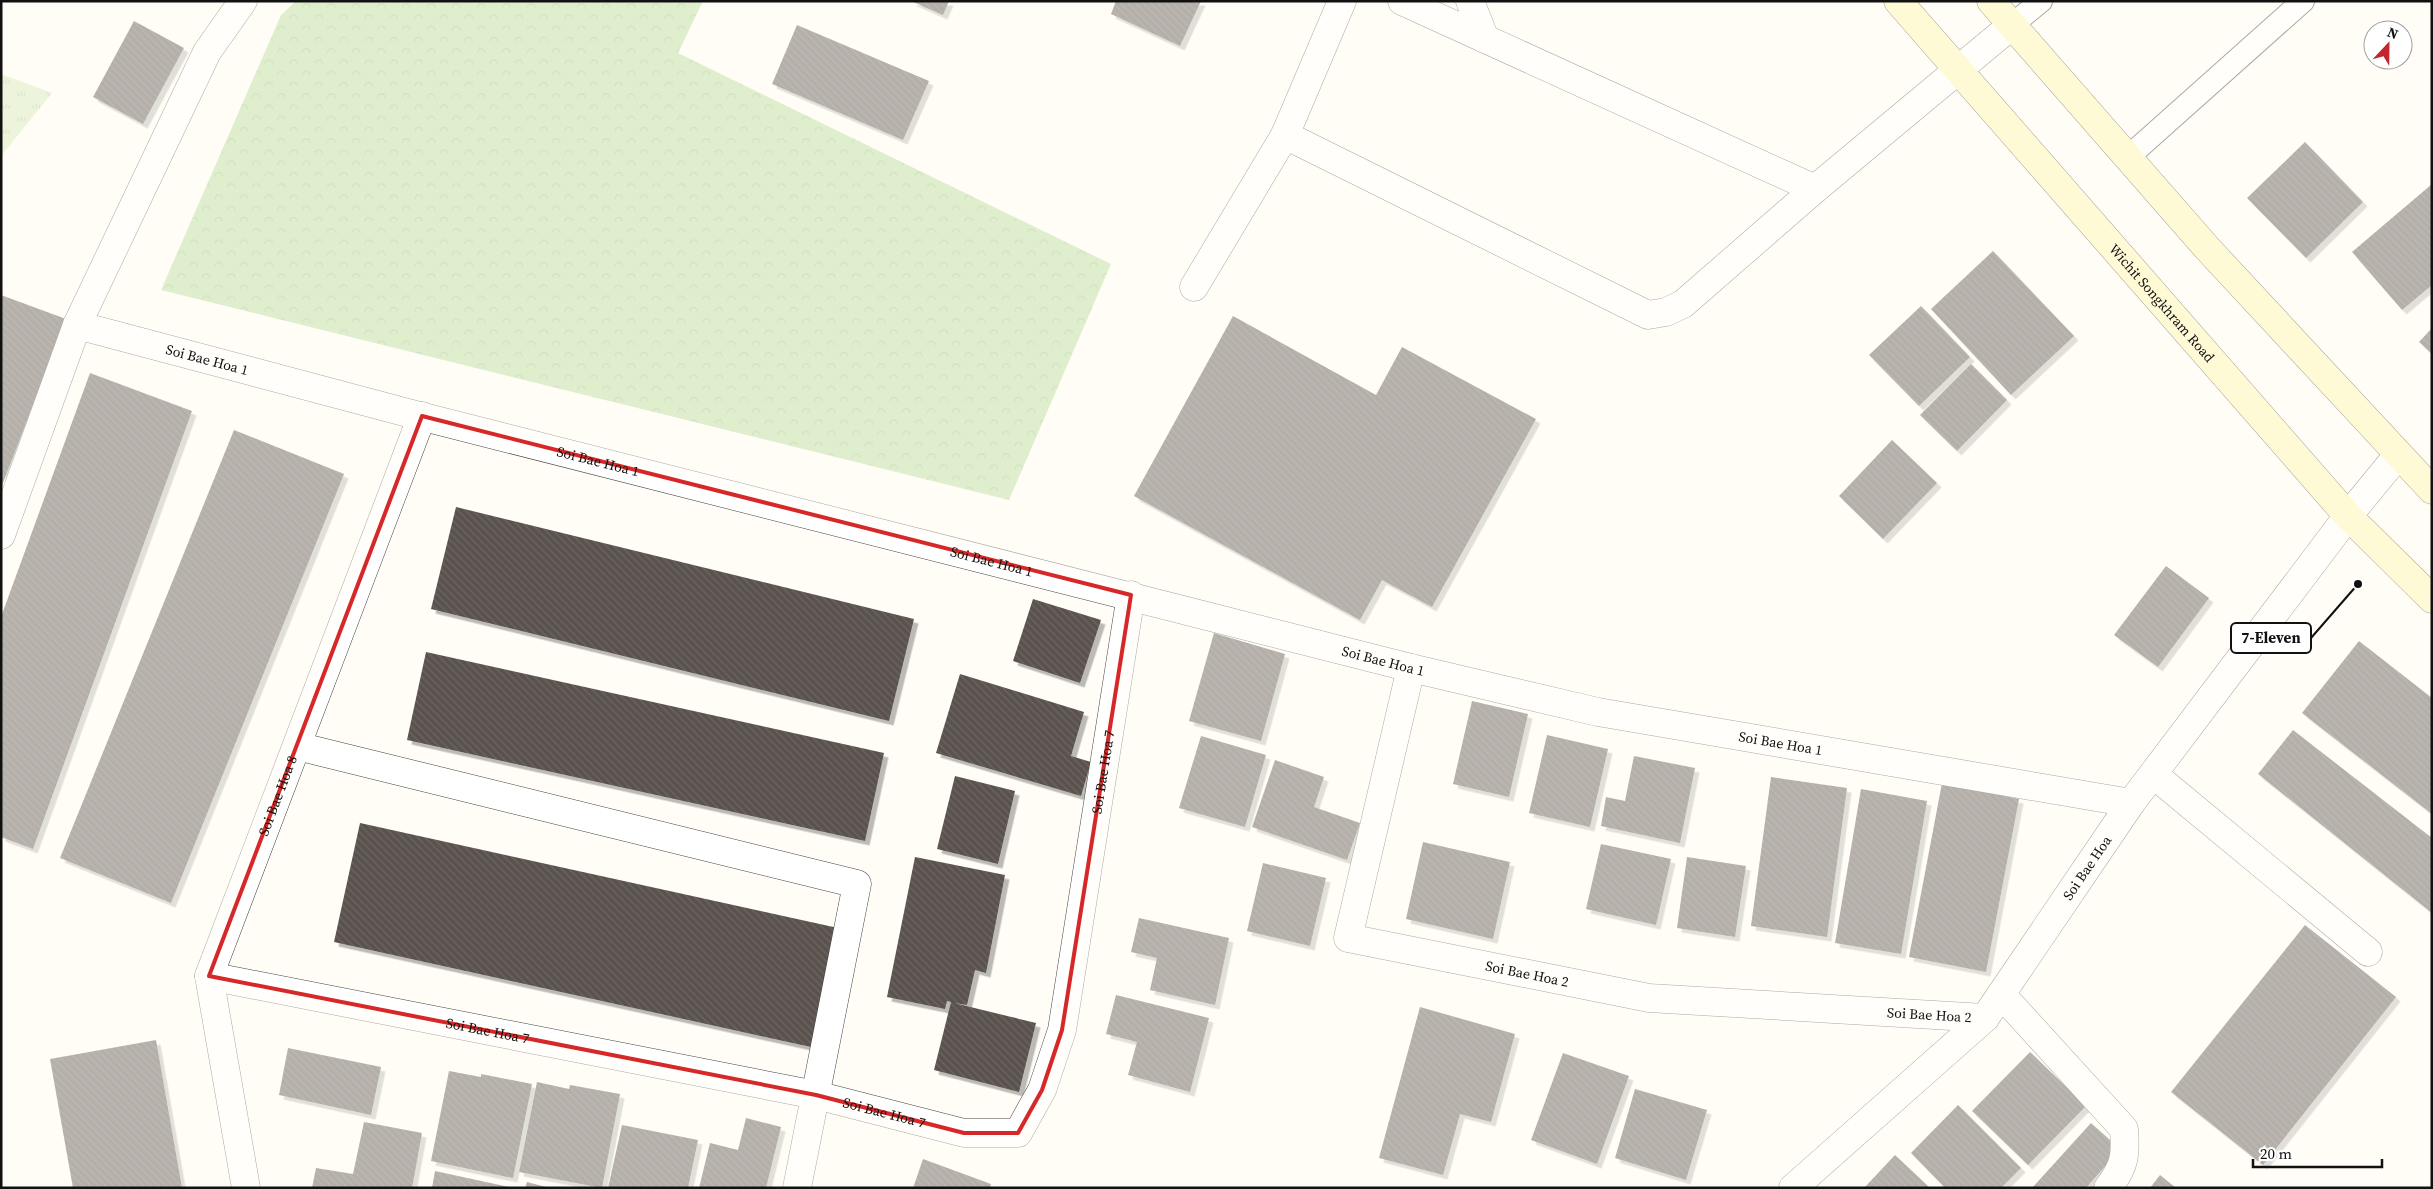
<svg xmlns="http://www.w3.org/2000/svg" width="2433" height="1189" font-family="'Source Serif 4',serif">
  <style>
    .grass { fill: url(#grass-tufts) }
    .forest { fill: url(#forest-crowns) }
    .building { fill: url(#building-back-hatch); filter: url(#shadow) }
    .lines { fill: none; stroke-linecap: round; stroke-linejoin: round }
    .service-casing { stroke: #444; stroke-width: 24 }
    .minor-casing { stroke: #444; stroke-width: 29 }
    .secondary-casing { stroke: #333; stroke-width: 29 }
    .service { stroke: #fff; stroke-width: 22 }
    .minor { stroke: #fff; stroke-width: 28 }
    .secondary { stroke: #fff6b0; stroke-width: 28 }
    .marked { fill: none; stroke: #d62828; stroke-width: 4; stroke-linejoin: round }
    .labels { text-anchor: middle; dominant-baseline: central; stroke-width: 5; stroke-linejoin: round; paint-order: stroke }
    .street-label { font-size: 14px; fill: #111; stroke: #fff }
    .leader { fill: none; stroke: #111; stroke-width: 2 }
    .callout-dot { fill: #111; stroke: #fff; stroke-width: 2 }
    .callout { fill: #fff; stroke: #111; stroke-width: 2 }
    .callout-label { font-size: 15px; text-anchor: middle; font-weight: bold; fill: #111 }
  </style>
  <defs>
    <pattern id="grass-tufts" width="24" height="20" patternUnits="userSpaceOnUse" patternTransform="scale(1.25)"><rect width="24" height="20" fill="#d5ebbd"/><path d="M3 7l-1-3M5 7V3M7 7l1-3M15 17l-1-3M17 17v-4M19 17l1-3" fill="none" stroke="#b6c8a1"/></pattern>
    <pattern id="forest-crowns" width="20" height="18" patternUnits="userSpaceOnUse" patternTransform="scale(1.25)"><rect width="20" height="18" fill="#b9dc9c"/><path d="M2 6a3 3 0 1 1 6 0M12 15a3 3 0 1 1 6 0" fill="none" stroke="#9ebc85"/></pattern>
    <pattern id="building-back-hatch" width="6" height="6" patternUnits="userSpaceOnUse" patternTransform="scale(1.25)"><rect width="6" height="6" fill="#5a524d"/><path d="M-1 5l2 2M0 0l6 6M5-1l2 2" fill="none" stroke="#6d6662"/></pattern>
    <filter id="shadow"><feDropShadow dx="4.5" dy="4.5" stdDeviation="0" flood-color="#0004"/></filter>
  </defs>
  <rect width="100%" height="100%" fill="#fffdf5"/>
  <path class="grass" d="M 1,74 L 52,93 L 1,156 Z"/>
  <path class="forest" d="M 296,1 L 703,1 L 678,53 L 1111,264 L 1009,500 L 161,290 L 281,15 Z"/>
  <path class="building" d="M 911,1 L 949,1 L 943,15 Z
    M 1116,1 L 1201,1 L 1180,46 L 1111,14 Z
    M 134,21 L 184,48 L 143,124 L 93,97 Z
    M 797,25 L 929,81 L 903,140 L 772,84 Z
    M 2305,142 L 2363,202 L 2306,258 L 2247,198 Z
    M 2432,184 L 2432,285 L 2402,310 L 2352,252 Z
    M 1993,251 L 2074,336 L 2011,395 L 1931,309 Z
    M 1,295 L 66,319 L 1,488 Z
    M 1921,306 L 1970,357 L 1919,406 L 1869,355 Z
    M 1233,316 L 1376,395 L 1402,347 L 1536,419 L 1432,607 L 1382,580 L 1360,620 L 1134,496 Z
    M 2432,328 L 2432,354 L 2419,342 Z
    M 1971,364 L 2007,400 L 1957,451 L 1920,415 Z
    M 90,373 L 192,411 L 33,849 L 1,837 L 1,617 Z
    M 234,430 L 344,474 L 171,903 L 60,858 Z
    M 1892,440 L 1937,483 L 1883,539 L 1839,496 Z
    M 456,507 L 914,619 L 889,721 L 431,609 Z
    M 2166,566 L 2209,598 L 2158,667 L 2114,635 Z
    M 1033,599 L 1101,620 L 1080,683 L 1013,661 Z
    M 1214,633 L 1285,654 L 1261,741 L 1189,721 Z
    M 2359,641 L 2432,698 L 2432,814 L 2302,713 Z
    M 426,652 L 884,753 L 865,841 L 407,740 Z
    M 960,674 L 1084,712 L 1071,756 L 1091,762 L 1081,796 L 936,753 Z
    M 1472,701 L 1528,714 L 1509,797 L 1453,784 Z
    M 2293,730 L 2432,838 L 2432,913 L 2258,774 Z
    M 1547,735 L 1608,749 L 1590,827 L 1529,813 Z
    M 1201,736 L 1266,755 L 1245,827 L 1179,808 Z
    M 1634,756 L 1695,768 L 1680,843 L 1601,826 L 1606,797 L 1625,801 Z
    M 1275,760 L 1324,777 L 1314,807 L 1360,823 L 1347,860 L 1252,827 Z
    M 955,776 L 1015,791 L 998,864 L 937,849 Z
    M 1771,777 L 1847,788 L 1827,937 L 1751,926 Z
    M 1942,783 L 2019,799 L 1986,972 L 1909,957 Z
    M 1861,789 L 1927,801 L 1901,954 L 1835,943 Z
    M 360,823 L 838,928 L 811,1047 L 334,942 Z
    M 1423,842 L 1510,862 L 1493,939 L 1406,919 Z
    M 1601,844 L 1671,859 L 1656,925 L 1586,909 Z
    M 915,857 L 1005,875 L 986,973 L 975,970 L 967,1005 L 954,1003 L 1036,1023 L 1019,1092 L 934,1070 L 951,1002 L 947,1001 L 945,1009 L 887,997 Z
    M 1687,857 L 1746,866 L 1735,937 L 1677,928 Z
    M 1263,863 L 1326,878 L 1310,946 L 1247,931 Z
    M 1139,918 L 1229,938 L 1215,1005 L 1150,990 L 1157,958 L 1131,952 Z
    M 2305,925 L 2396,997 L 2263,1165 L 2171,1092 Z
    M 1116,995 L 1209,1018 L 1190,1092 L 1128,1075 L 1137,1042 L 1106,1034 Z
    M 1420,1007 L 1515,1034 L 1491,1122 L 1460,1114 L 1443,1175 L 1379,1158 Z
    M 156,1040 L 182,1188 L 73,1188 L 50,1059 Z
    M 288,1048 L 381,1067 L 371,1115 L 279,1095 Z
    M 2030,1052 L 2086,1106 L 2028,1165 L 1972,1111 Z
    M 1563,1053 L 1629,1076 L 1597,1164 L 1531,1140 Z
    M 449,1071 L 481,1077 L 481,1074 L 532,1084 L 513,1178 L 431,1161 Z
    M 537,1082 L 569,1089 L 570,1085 L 620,1094 L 602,1188 L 519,1172 Z
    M 1635,1089 L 1707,1110 L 1686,1180 L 1615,1158 Z
    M 1958,1105 L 2021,1168 L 2001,1188 L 1945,1188 L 1911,1153 Z
    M 746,1118 L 781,1127 L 766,1188 L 699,1188 L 710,1143 L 738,1150 Z
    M 364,1122 L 422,1133 L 412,1188 L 312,1188 L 316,1168 L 353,1174 Z
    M 2091,1123 L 2120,1149 L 2086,1188 L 2032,1188 Z
    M 622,1125 L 698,1140 L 688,1188 L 608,1188 Z
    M 1895,1155 L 1930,1188 L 1864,1188 Z
    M 923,1159 L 991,1184 L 990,1188 L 913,1188 Z
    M 435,1171 L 509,1187 L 509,1188 L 432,1188 Z
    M 2160,1175 L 2176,1188 L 2150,1188 Z
    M 527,1182 L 546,1187 L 546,1188 L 525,1188 Z"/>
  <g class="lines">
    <g class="service-casing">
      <path id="service" d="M 2012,25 L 2041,1
        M 2127,158 L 2303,1"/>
    </g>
    <g class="minor-casing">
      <g id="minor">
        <path d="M 1402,1 L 1815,189"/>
        <path d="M 1470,1 L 1485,39"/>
        <path d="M 1285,135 L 1648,315 L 1666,312 L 1683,304 L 1815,189 L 2012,25"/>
        <path d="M 1194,287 L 1285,135 L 1342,1"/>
        <path d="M 77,325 L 207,52 L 243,1"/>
        <path id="s1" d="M 1,535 L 77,325 L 408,413 L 1411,668 L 1598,712 L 2131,803"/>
        <path id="s2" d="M 1411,668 L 1348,938 L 1649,998 L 1985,1018"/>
        <path d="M 297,746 L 857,884 L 797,1188"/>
        <path d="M 2153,774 L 2368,952"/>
        <path id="s3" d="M 209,976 L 816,1095 L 964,1133 L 1018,1133 L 1042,1090 L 1062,1030 L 1131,595"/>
        <path d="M 2001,994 L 2124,1129 C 2126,1155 2125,1166 2108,1188"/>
        <path id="s4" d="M 246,1188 L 209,976 L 422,416"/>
        <path id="s5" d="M 1793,1188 L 1985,1018 L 2131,803 L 2348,516 L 2398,455"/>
      </g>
    </g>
    <g class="secondary-casing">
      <g id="secondary">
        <path id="s6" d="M 1898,1 L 2348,516 L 2432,599"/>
        <path d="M 1991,1 L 2207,248 L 2432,490"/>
      </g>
    </g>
    <use href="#service" class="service"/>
    <use href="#minor" class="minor"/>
    <use href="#secondary" class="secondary"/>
  </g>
  <path d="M0 0H2433V1189H0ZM 422,416 L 1131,595 L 1062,1030 L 1042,1090 L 1018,1133 L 964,1133 L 816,1095 L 209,976 Z" fill="#fffdf5" fill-opacity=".55" fill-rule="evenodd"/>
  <path class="marked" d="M 422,416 L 1131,595 L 1062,1030 L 1042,1090 L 1018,1133 L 964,1133 L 816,1095 L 209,976 Z"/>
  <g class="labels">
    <g class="street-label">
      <text stroke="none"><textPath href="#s6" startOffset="401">Wichit Songkhram Road</textPath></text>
      <text stroke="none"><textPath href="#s1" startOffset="358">Soi Bae Hoa 1</textPath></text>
      <text stroke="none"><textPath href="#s1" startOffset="762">Soi Bae Hoa 1</textPath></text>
      <text stroke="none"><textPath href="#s1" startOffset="1168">Soi Bae Hoa 1</textPath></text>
      <text stroke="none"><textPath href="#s1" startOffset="1572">Soi Bae Hoa 1</textPath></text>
      <text stroke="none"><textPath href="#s1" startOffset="1978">Soi Bae Hoa 1</textPath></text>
      <text stroke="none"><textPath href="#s3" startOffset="1199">Soi Bae Hoa 7</textPath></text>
      <text stroke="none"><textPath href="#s4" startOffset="408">Soi Bae Hoa 8</textPath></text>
      <text stroke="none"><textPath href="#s5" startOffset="438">Soi Bae Hoa</textPath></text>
      <text stroke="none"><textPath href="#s2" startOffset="460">Soi Bae Hoa 2</textPath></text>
      <text stroke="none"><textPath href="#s2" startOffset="865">Soi Bae Hoa 2</textPath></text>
      <text stroke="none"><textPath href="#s3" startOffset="284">Soi Bae Hoa 7</textPath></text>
      <text stroke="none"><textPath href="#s3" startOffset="689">Soi Bae Hoa 7</textPath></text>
    </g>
  </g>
  <path class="leader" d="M2358 584L2311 638"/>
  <circle class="callout-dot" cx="2358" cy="584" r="5"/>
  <rect class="callout" x="2231" y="623" width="80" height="30" rx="5"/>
  <g class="callout-label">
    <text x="2271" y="643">7-Eleven</text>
  </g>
  <rect width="2433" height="1189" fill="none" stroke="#111111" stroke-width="5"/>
  <g transform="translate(2388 45) rotate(22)"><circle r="24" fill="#ffffff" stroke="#a0a0a0"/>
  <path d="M0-4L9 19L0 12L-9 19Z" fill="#c4262e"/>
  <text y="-8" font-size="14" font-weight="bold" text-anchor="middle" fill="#111111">N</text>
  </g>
  <path d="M2253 1159v8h129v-8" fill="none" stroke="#111111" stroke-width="2.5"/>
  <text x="2260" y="1159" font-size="15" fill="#111111" stroke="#ffffff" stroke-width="4" paint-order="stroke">20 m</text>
</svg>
